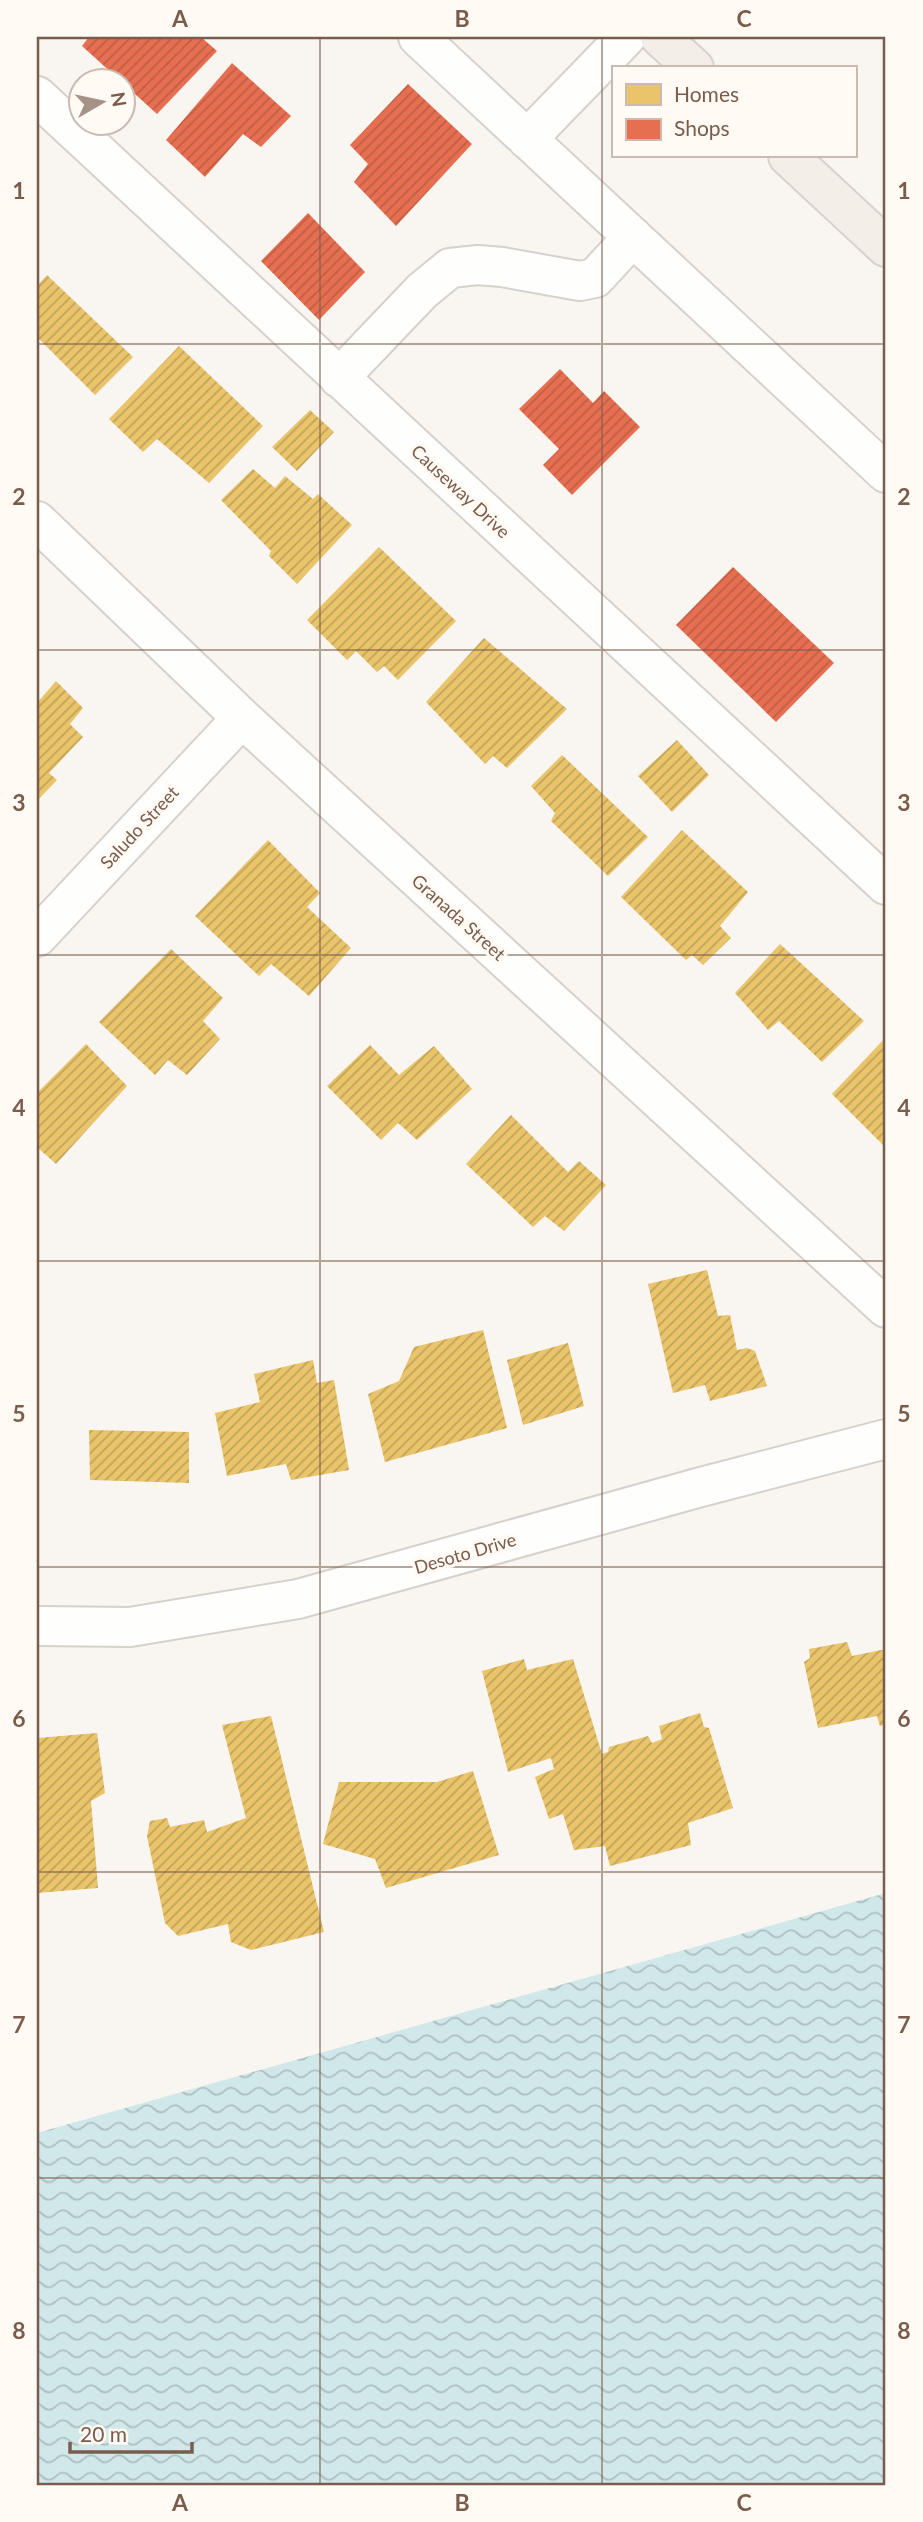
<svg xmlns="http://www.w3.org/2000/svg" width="923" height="2522" font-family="Lato,sans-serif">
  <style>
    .water { fill: url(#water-waves) }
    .homes { fill: url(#homes-hatch) }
    .shops { fill: url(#shops-hatch) }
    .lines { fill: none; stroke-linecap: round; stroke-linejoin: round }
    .minor-casing { stroke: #d7d1cb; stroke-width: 42 }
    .major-casing { stroke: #dad1cc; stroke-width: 42 }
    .minor { stroke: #fefefd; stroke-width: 38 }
    .major { stroke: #f3eee8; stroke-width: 38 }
    .grid { fill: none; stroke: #7a5c4d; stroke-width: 2; stroke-opacity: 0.55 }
    .labels { text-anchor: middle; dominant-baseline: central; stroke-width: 7; stroke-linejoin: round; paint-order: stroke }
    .street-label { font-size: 18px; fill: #7a5c4d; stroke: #fffaf3 }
    .neatline { fill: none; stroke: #7a5c4d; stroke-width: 2.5 }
    .grid-label { font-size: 23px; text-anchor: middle; font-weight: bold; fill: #7a5c4d }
  </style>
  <defs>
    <pattern id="water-waves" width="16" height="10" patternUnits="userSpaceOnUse" patternTransform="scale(1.75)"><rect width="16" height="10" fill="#d0e8ea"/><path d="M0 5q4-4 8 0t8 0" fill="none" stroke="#aebfc0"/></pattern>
    <pattern id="homes-hatch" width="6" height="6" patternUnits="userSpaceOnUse" patternTransform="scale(1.75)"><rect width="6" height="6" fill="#e9c46a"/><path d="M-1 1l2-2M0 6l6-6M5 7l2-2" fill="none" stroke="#c2a259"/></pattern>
    <pattern id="shops-hatch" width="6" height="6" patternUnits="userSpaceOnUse" patternTransform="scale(1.75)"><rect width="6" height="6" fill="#e76f51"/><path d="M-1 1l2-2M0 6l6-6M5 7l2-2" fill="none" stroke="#c05e45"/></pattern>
  </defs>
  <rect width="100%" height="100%" fill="#f9f5f0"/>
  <path class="water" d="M 886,1893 L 886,2485 L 37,2485 L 37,2133 Z"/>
  <path class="homes" d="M 47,275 L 133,357 L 95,395 L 37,337 L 37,286 Z
    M 179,346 L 263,426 L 209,483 L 157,439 L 143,452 L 109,419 Z
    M 310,410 L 334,432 L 297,471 L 272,447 Z
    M 253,469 L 275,488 L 285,476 L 313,499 L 318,494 L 352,525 L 297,584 L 269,556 L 271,551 L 221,500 Z
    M 379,547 L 456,621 L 398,680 L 384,666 L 377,672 L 356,651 L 347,660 L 307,620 Z
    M 484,638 L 567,709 L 507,768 L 493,756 L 485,764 L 426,702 Z
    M 56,681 L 83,708 L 70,724 L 83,737 L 49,773 L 57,780 L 37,801 L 37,703 Z
    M 677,740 L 709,775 L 672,812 L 638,776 Z
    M 562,755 L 648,837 L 608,876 L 551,821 L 555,813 L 531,786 Z
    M 682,830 L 748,892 L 720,926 L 731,938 L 703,965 L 692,955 L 686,960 L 621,897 Z
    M 268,840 L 320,893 L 307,907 L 351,948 L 309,996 L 271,964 L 259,976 L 195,916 Z
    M 780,944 L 864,1021 L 822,1062 L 779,1021 L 768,1030 L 735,993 Z
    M 171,949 L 223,998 L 203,1021 L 220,1039 L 187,1075 L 168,1060 L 155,1075 L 99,1022 Z
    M 886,1037 L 886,1148 L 832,1094 Z
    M 86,1044 L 127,1086 L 56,1164 L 37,1147 L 37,1093 Z
    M 370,1045 L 399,1075 L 434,1046 L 472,1089 L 417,1140 L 398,1123 L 381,1140 L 327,1086 Z
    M 511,1115 L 568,1172 L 579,1161 L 606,1185 L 564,1231 L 545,1216 L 533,1227 L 466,1164 Z
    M 707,1270 L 718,1316 L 730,1315 L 737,1350 L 747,1348 L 755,1351 L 767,1386 L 710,1401 L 705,1385 L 673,1393 L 648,1284 Z
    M 483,1330 L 507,1428 L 385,1462 L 368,1394 L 399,1381 L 414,1347 Z
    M 568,1343 L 584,1406 L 523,1425 L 507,1360 Z
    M 313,1360 L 317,1383 L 334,1380 L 349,1470 L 291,1480 L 286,1464 L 227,1476 L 215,1413 L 260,1402 L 254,1374 Z
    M 89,1430 L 189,1432 L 189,1483 L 90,1480 Z
    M 847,1642 L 852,1656 L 886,1649 L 886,1724 L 880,1726 L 877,1716 L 818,1728 L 804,1662 L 810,1658 L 809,1649 Z
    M 524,1659 L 527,1670 L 573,1659 L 602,1754 L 608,1752 L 609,1747 L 648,1736 L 652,1743 L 662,1739 L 659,1726 L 700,1713 L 704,1727 L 709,1728 L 733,1808 L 688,1823 L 691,1845 L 610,1866 L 605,1846 L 574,1850 L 563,1814 L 549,1819 L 535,1777 L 554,1769 L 551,1758 L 508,1772 L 482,1671 Z
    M 271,1716 L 324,1932 L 251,1950 L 231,1942 L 228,1924 L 178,1936 L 165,1923 L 147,1836 L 150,1821 L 167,1818 L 170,1827 L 204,1820 L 207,1832 L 246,1818 L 222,1725 Z
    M 97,1733 L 105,1793 L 91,1801 L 98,1888 L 37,1893 L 37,1738 Z
    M 473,1771 L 499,1855 L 386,1888 L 375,1859 L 323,1844 L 339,1782 L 437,1782 Z"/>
  <path class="shops" d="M 89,37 L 201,37 L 217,51 L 157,114 L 82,46 Z
    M 232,63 L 291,116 L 261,147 L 243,134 L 205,177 L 166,140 Z
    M 408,84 L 472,144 L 396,226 L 354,182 L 368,164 L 350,145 Z
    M 308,213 L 365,272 L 319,320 L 261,261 Z
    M 560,369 L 593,403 L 604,391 L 640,427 L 572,495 L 543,465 L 559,449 L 519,409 Z
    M 733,567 L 834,663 L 776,722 L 676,625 Z"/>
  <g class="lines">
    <g class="minor-casing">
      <path id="minor" d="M 418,37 L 886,473
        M 37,96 L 886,885
        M 527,139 L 626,37
        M 339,378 L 422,291 L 450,268 L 478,265 L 502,267 L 580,281 L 595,278 L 633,237
        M 37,521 L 242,718 L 886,1308
        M 37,937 L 242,718
        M 37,1626 L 130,1627 L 298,1599 L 701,1487 L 886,1439"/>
    </g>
    <g class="major-casing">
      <path id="major" d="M 660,37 L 694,68
        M 788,156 L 886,247"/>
    </g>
    <use href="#minor" class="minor"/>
    <use href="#major" class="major"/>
  </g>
  <path class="grid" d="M 320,37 L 320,2485M 602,37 L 602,2485M 37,344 L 886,344M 37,650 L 886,650M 37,955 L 886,955M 37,1261 L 886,1261M 37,1567 L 886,1567M 37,1872 L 886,1872M 37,2178 L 886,2178"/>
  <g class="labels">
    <g class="street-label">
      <text transform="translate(461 491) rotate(43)">Causeway Drive</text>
      <text transform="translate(139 827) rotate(-47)">Saludo Street</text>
      <text transform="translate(459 917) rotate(42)">Granada Street</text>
      <text transform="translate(465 1553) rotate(-16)">Desoto Drive</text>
    </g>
  </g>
  <rect width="923" height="2522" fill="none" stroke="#fffaf3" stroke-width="77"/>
  <rect x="612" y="66" width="245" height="91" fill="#fffaf3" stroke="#cabbb1" stroke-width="2"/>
  <rect x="626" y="84" width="35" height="21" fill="#e9c46a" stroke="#cabbb1" stroke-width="2"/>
  <text x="674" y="102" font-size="21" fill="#7a5c4d">Homes</text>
  <rect x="626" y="119" width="35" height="21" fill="#e76f51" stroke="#cabbb1" stroke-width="2"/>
  <text x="674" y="136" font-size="21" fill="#7a5c4d">Shops</text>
  <g transform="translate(102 102) rotate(81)"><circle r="33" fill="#fffaf3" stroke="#cabbb1" stroke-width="2"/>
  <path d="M0-5L12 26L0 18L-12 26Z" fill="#a69286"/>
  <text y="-10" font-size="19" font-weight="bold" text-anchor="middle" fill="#7a5c4d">N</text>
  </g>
  <path d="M70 2442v10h122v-10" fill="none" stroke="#7a5c4d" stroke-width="3.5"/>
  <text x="80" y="2442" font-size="21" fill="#7a5c4d" stroke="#fffaf3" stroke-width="5" paint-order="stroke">20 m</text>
  <rect x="38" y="38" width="846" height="2446" class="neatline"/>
  <g class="grid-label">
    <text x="180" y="27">A</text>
    <text x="462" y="27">B</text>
    <text x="744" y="27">C</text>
    <text x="19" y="199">1</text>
    <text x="904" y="199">1</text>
    <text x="19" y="505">2</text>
    <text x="904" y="505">2</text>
    <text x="19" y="811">3</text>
    <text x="904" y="811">3</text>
    <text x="19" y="1116">4</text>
    <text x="904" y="1116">4</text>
    <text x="19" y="1422">5</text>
    <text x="904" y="1422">5</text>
    <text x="19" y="1727">6</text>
    <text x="904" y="1727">6</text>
    <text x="19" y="2033">7</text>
    <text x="904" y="2033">7</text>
    <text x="19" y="2339">8</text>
    <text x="904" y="2339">8</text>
    <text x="180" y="2511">A</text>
    <text x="462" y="2511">B</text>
    <text x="744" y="2511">C</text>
  </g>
</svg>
